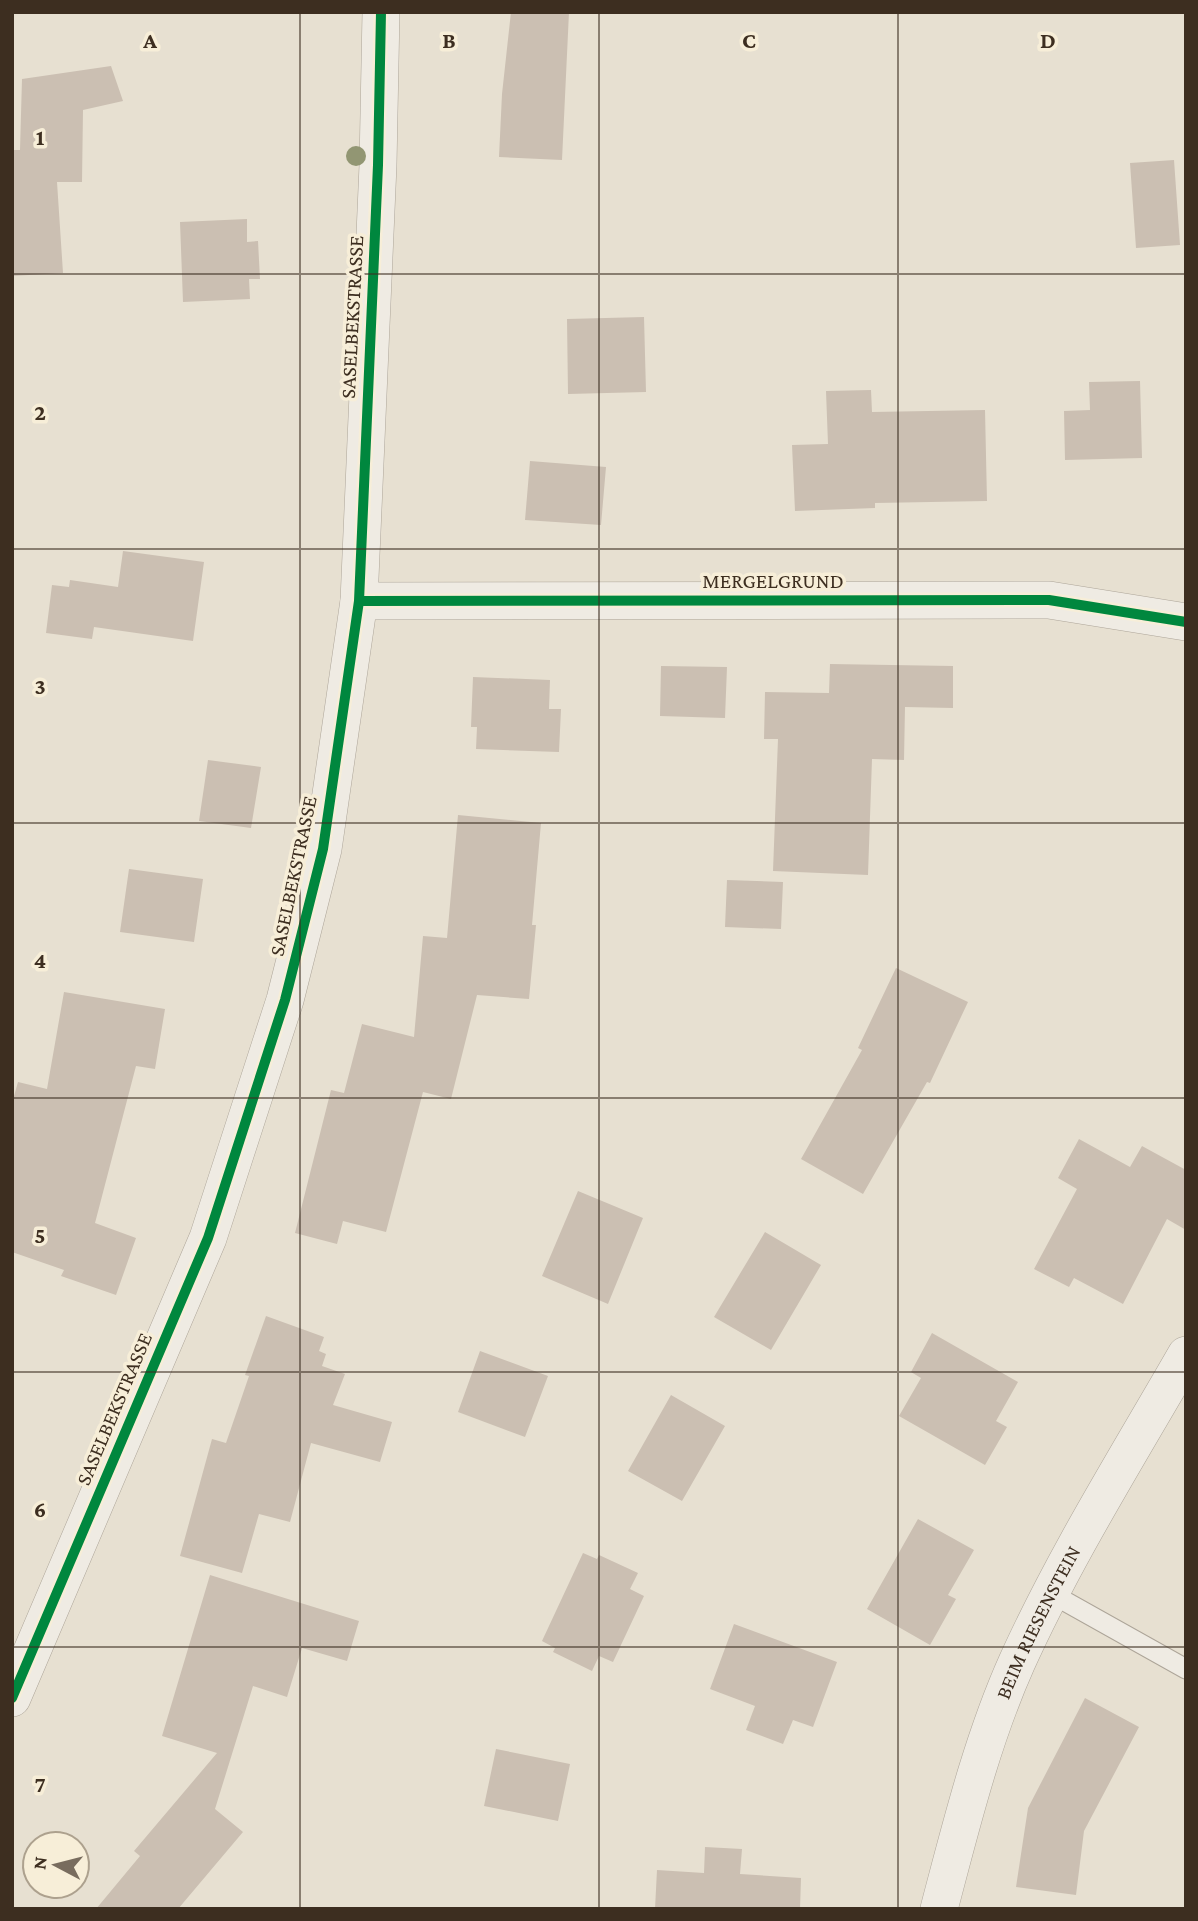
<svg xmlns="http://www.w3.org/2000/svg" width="1198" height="1921" font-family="'Crimson Pro',serif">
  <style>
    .building { fill: #cbbfb2 }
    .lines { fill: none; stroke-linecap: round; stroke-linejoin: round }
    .service-casing { stroke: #ada599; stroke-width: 21 }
    .minor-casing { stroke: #ada599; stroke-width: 38 }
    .service { stroke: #efebe3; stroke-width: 19 }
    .minor { stroke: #efebe3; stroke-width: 37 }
    .cycleway-casing { stroke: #f7eed8; stroke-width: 15 }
    .cycleway { stroke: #00873e; stroke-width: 10 }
    .tree { fill: #929673 }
    .grid { fill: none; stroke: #3d2e20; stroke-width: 2; stroke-opacity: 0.55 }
    .labels { text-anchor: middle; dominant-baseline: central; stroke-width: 7; stroke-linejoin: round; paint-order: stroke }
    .street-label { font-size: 21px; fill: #3d2e20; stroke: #f7eed8 }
    .grid-label { font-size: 23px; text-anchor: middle; font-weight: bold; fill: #3d2e20; stroke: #f7eed8; stroke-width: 7; stroke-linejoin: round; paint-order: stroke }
  </style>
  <rect width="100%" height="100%" fill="#e7e0d1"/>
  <path class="building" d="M 511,12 L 569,12 L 562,160 L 499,157 L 502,94 Z
    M 111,66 L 123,101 L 83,110 L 82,182 L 57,182 L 63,273 L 12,276 L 12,150 L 20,150 L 22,79 Z
    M 1174,160 L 1180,245 L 1136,248 L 1130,163 Z
    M 247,219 L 247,242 L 258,241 L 260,279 L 249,279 L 250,299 L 183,302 L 180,222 Z
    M 644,317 L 646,392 L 568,394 L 567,319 Z
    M 1140,381 L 1142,458 L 1065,460 L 1064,411 L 1090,410 L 1089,382 Z
    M 871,390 L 872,412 L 985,410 L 987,501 L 875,503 L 875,508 L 795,511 L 792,445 L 828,444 L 826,391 Z
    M 530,461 L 606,467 L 601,525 L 525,520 Z
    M 123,551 L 204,562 L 193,641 L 94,627 L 92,639 L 46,633 L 52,585 L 69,587 L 70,580 L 118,587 Z
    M 830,664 L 953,666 L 953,708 L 905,707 L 904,760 L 872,759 L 868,875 L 773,871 L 778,739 L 764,739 L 765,692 L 829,693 Z
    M 661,666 L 727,667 L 725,718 L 660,716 Z
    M 473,677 L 550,680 L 549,709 L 561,709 L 559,752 L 476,749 L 477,727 L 471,727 Z
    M 208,760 L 261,767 L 251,828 L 199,821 Z
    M 458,815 L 541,823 L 532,925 L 536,925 L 529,999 L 477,995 L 451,1099 L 423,1092 L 386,1232 L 343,1221 L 337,1244 L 295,1233 L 331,1090 L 344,1093 L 362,1024 L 414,1037 L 423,936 L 447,938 Z
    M 129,869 L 203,879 L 194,942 L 120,932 Z
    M 727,880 L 783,882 L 781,929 L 725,927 Z
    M 896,968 L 968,1002 L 930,1083 L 927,1082 L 863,1194 L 801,1159 L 862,1050 L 858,1048 Z
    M 64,992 L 165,1009 L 155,1069 L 136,1066 L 95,1223 L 136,1238 L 116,1295 L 61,1276 L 64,1270 L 12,1252 L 12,1103 L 18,1082 L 47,1089 Z
    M 1079,1139 L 1130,1167 L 1142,1146 L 1186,1170 L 1186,1230 L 1167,1219 L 1123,1304 L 1074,1278 L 1069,1287 L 1034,1269 L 1077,1189 L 1058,1178 Z
    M 578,1191 L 643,1218 L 608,1304 L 542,1276 Z
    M 765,1232 L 821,1265 L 771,1350 L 714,1317 Z
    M 266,1316 L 324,1337 L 319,1351 L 326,1354 L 322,1366 L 345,1374 L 333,1405 L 392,1422 L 380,1462 L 311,1443 L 290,1522 L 259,1514 L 242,1573 L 180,1556 L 212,1439 L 226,1443 L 249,1376 L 245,1375 Z
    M 932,1333 L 1018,1382 L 996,1421 L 1007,1427 L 985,1465 L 899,1416 L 921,1378 L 911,1372 Z
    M 480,1351 L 548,1376 L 525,1437 L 458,1412 Z
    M 671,1395 L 725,1426 L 682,1501 L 628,1471 Z
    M 918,1519 L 974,1550 L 948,1595 L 956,1599 L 930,1645 L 867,1609 Z
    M 583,1553 L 597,1559 L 599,1555 L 638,1573 L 630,1589 L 644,1596 L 613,1662 L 599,1656 L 592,1671 L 553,1652 L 555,1648 L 542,1641 Z
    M 210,1575 L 359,1621 L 347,1661 L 302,1648 L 287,1697 L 253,1686 L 215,1809 L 243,1832 L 178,1909 L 96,1909 L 140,1856 L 134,1851 L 217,1753 L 162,1736 Z
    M 734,1624 L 837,1662 L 813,1727 L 793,1720 L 783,1744 L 746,1730 L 755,1706 L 710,1689 Z
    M 1085,1698 L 1139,1727 L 1084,1831 L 1076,1895 L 1016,1887 L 1028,1808 Z
    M 496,1749 L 570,1764 L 558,1821 L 484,1806 Z
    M 705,1847 L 742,1849 L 740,1874 L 801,1878 L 800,1909 L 655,1909 L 657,1870 L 704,1873 Z"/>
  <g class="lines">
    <g class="service-casing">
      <path id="service" d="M 1052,1594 L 1186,1669"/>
    </g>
    <g class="minor-casing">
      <g id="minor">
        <path d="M 359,601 L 1049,600 L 1186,622"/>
        <path d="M 12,1698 L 208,1238 L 285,1000 L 323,849 L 359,601 L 378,165 L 381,12"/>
        <path id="s1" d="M 939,1909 C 961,1826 982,1740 1017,1662 C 1065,1556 1128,1456 1186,1355"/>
      </g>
    </g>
    <use href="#service" class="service"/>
    <use href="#minor" class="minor"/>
    <g class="cycleway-casing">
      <path id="cycleway" d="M 359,601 L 1049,600 L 1186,622
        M 12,1698 L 208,1238 L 285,1000 L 323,849 L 359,601 L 378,165 L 381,12"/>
    </g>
    <use href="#cycleway" class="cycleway"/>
  </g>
  <circle class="tree" cx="356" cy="156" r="10"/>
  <path class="grid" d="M 300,12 L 300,1909M 599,12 L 599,1909M 898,12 L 898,1909M 12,274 L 1186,274M 12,549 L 1186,549M 12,823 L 1186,823M 12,1098 L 1186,1098M 12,1372 L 1186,1372M 12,1647 L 1186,1647"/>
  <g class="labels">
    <g class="street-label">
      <text transform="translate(352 317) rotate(-87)">SASELBEKSTRASSE</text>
      <text x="773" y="581">MERGELGRUND</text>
      <text transform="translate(293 876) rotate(-78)">SASELBEKSTRASSE</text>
      <text transform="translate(114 1409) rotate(-67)">SASELBEKSTRASSE</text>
      <text stroke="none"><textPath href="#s1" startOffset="304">BEIM RIESENSTEIN</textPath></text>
    </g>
  </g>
  <g class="grid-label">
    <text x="150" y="48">A</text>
    <text x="449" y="48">B</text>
    <text x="749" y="48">C</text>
    <text x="1048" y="48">D</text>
    <text x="40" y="145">1</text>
    <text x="40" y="420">2</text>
    <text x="40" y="694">3</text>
    <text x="40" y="968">4</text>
    <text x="40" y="1243">5</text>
    <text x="40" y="1517">6</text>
    <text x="40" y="1792">7</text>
  </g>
  <rect width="1198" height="1921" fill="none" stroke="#3d2e20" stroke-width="28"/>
  <g transform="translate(56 1865) rotate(277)"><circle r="33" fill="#f7eed8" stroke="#ada18e" stroke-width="2"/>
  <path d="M0-5L12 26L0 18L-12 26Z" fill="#786c5e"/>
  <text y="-10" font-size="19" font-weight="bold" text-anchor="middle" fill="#3d2e20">N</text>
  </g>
</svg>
